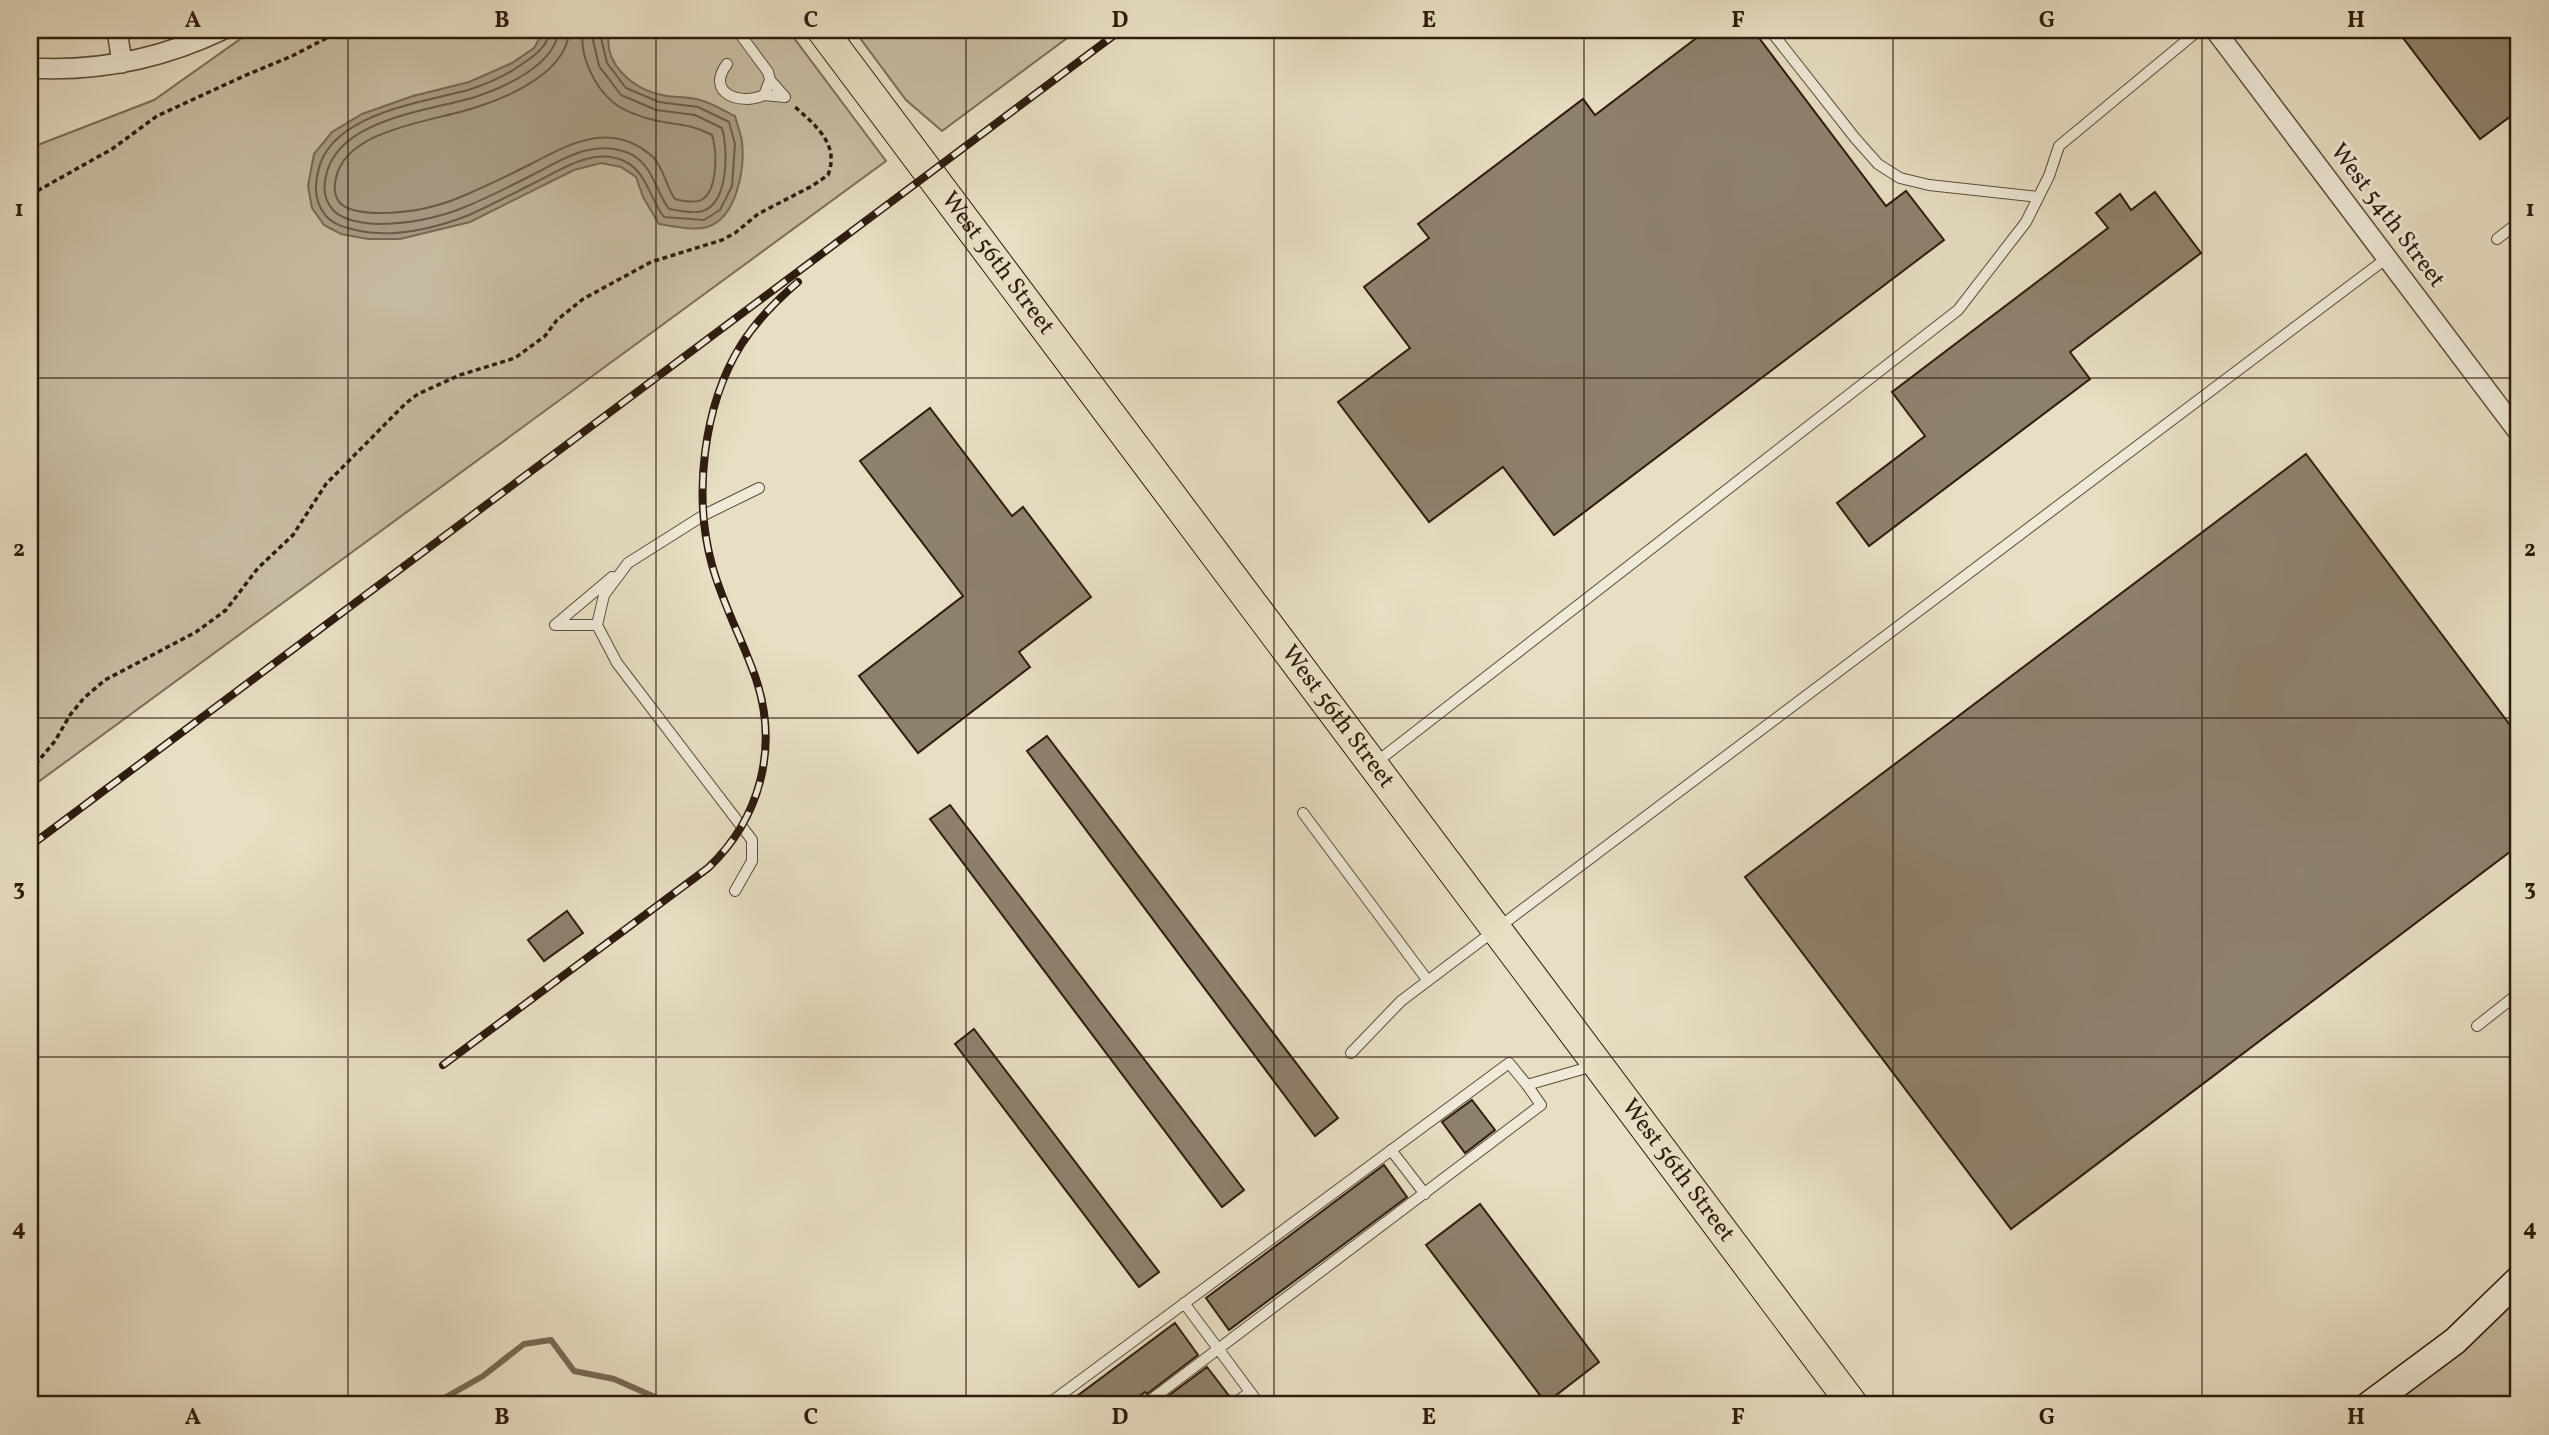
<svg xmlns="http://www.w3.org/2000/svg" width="2549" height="1435" font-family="Vollkorn,serif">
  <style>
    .green { fill: #c8bda4; stroke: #7b6c59; stroke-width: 2 }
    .water { fill: #a89c85; stroke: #776955; stroke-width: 2 }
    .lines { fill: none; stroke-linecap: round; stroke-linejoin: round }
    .shore { stroke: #6b5c4a; stroke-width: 2 }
    .stream { stroke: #776955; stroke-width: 6 }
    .building { fill: #8e816c; stroke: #2e1c0e; stroke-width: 2 }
    .lane-casing { stroke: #5c4c3b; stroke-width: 12 }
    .street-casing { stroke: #5c4c3b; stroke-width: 22 }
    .secondary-casing { stroke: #2e1c0e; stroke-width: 29 }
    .primary-casing { stroke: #2e1c0e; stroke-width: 32 }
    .path { stroke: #2e1c0e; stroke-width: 3.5; stroke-dasharray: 5 3.5; stroke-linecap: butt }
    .lane { stroke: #efead8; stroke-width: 10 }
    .street { stroke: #efead8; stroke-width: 19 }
    .secondary { stroke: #efead8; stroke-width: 26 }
    .primary { stroke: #e7dec3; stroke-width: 30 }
    .rail-casing { stroke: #2e1c0e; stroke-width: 8 }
    .rail { stroke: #efead8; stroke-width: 5; stroke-dasharray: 16; stroke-linecap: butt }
    .grid { fill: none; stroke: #2e1c0e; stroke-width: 2; stroke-opacity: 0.55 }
    .labels { text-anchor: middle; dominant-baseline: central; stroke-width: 6; stroke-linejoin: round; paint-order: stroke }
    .street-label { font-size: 24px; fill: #2e1c0e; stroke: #efead8 }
    .neatline { fill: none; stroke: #2e1c0e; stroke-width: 2.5 }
    .grid-label { font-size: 23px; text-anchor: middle; font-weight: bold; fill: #2e1c0e }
  </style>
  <rect width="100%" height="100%" fill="#e7dec3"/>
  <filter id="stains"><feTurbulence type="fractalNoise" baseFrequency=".00286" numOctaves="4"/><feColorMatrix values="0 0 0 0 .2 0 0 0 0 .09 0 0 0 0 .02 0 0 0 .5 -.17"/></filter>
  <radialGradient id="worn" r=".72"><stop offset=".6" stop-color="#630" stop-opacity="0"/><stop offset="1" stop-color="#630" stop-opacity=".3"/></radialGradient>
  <path class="green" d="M 253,30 L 788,30 L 886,161 L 30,788 L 30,148 L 154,100 Z
    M 854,30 L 1078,30 L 942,131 L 906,100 Z
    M 2519,1279 L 2519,1405 L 2381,1405 Z"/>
  <path class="water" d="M 544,30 L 610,30 C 601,63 633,89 662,95 C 674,98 688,96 700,100 C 712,103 724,111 735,116 C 737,124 741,134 742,142 C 745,168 737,218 707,227 C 694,231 673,226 659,224 L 643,197 L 636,177 L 621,167 L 601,163 L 574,170 L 470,222 L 400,239 L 368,239 L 341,234 L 324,225 L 312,208 L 308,186 L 314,154 L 332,132 L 362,114 L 413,96 L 469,82 L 512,63 L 534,48 Z"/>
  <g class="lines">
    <path class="shore" d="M 550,30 C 548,45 537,54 525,62 C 509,74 487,84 468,90 C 421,103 329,114 318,172 C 314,188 315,203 326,216 C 335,226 348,228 360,231 C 394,238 437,228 469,215 C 492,205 514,193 536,182 C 563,169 595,146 626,162 C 647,173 650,199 664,217 L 704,220 L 720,210 L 732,186 L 735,144 L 729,122 L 698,107 L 659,102 L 626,88 L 607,63 L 601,38 L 603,30
      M 558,30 C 557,65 501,89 472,98 C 426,111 337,120 326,176 C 323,188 324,200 333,210 C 343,221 363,223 377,224 C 407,224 438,218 465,207 C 489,197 513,185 536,173 C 565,158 593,140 626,152 C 653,162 654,189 669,209 C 679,211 694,214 703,211 C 729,202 728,149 722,128 L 695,115 L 656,110 L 621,95 L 599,66 L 593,40 L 594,30
      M 569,30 C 568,71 511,96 477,107 C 437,121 346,128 336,178 C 334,186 334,196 340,203 C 349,212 368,213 380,213 C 408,213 438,207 463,196 C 486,186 509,175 531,164 C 571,143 612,120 653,157 C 664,168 666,187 675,199 C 683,201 696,204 703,199 C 718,188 717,151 712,135 C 690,123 677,126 654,120 C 642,117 624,111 614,103 C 594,87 579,55 583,30"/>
    <path class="stream" d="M 432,1405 L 483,1376 L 524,1344 L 551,1340 L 574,1371 L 614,1379 L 673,1405"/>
  </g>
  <path class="building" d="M 1707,30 L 1753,30 L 1886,206 L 1906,191 L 1944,240 L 1554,535 L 1503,467 L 1429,522 L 1338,402 L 1410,348 L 1364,287 L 1429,238 L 1418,224 L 1583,99 L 1595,115 Z
    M 2397,30 L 2519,30 L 2519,110 L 2480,139 Z
    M 2155,192 L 2201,253 L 2070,352 L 2090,379 L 1869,546 L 1837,503 L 1925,436 L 1892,392 L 2108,228 L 2096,213 L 2120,194 L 2131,210 Z
    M 930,408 L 1012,516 L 1023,507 L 1091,597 L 1019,652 L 1030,667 L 918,753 L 859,676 L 963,596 L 860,461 Z
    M 2306,454 L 2519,737 L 2519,845 L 2011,1229 L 1745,877 Z
    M 1047,736 L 1338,1118 L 1315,1136 L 1027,751 Z
    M 950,805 L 1244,1190 L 1222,1207 L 930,819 Z
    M 567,911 L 583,933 L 544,961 L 528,940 Z
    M 974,1029 L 1159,1272 L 1139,1287 L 955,1044 Z
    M 1472,1100 L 1495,1130 L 1465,1153 L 1442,1122 Z
    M 1384,1165 L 1407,1197 L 1229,1330 L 1206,1298 Z
    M 1480,1204 L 1599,1362 L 1546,1403 L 1426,1245 Z
    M 1175,1323 L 1198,1355 L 1147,1394 L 1145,1392 L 1127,1405 L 1065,1405 Z
    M 1207,1367 L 1230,1397 L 1219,1405 L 1156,1405 Z"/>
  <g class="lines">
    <g class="lane-casing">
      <path id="lane" d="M 1770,30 L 1855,138 L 1878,164 L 1900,178 L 1929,185 L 2038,197
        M 727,64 C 705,93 740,106 764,95 L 770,80 L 768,72 L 737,30
        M 764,95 L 785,97 L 770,80
        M 2497,239 L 2519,222
        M 597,625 L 555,625 L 612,577
        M 1374,764 L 1958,310 L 2026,222 L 2049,176 L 2059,146 L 2199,30
        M 1303,813 L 1428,981
        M 735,891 L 752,861 L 752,840 L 617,663 L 597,625 L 604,595 L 628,563 L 704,515 L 759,488
        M 2477,1026 L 2519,993
        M 1351,1053 L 1401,1001 L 2387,258
        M 1391,1150 L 1425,1194
        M 1184,1303 L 1260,1405
        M 1047,1405 L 1509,1063 L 1527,1085 L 1593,1066
        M 1144,1405 L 1541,1105 L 1527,1085
        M 1232,1405 L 1250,1392"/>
    </g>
    <g class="street-casing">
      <path id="street" d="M 117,30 L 122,63
        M 2215,30 L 2519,433
        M 30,68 C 97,72 161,59 222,30"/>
    </g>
    <g class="secondary-casing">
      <path id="secondary" d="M 2369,1405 L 2455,1341 L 2519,1279"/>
    </g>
    <g class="primary-casing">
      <g id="primary">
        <path id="s1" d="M 822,30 L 1853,1405"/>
      </g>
    </g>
    <path class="path" d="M 30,195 L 112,149 L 157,116 L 244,76 L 292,56 L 342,30
      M 30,771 L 55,741 L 70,715 L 84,698 L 105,680 L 196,632 L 226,610 L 258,568 L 293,535 L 326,484 L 406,403 L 418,394 L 460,375 L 515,358 L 545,336 L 557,320 L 583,299 L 651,262 L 722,240 L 735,233 L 758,214 L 812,186 L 828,175 C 840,144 815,125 794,106"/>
    <use href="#lane" class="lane"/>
    <use href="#street" class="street"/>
    <use href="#secondary" class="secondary"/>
    <use href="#primary" class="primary"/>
    <g class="rail-casing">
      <path id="rail" d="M 30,846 L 1121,30
        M 443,1065 L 708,868 C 760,819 779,748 756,679 C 743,641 723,605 712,565 C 693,496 703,406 741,345 C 756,321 777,300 798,282"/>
    </g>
    <use href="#rail" class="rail"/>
  </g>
  <path class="grid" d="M 348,30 L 348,1405M 656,30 L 656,1405M 966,30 L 966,1405M 1274,30 L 1274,1405M 1584,30 L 1584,1405M 1893,30 L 1893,1405M 2202,30 L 2202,1405M 30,378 L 2519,378M 30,718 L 2519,718M 30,1057 L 2519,1057"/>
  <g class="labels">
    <g class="street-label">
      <text transform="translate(2387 216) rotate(53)">West 54th Street</text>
      <text stroke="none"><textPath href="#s1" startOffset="292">West 56th Street</textPath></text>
      <text stroke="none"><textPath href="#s1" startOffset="859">West 56th Street</textPath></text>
      <text stroke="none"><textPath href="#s1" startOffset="1426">West 56th Street</textPath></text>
    </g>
  </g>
  <rect width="2549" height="1435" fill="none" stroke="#e7dec3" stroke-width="77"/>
  <rect x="38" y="38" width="2472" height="1358" class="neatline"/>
  <g class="grid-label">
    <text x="193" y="27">A</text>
    <text x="502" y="27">B</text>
    <text x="811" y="27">C</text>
    <text x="1120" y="27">D</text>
    <text x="1429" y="27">E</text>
    <text x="1738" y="27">F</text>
    <text x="2047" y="27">G</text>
    <text x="2356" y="27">H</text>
    <text x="19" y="216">1</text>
    <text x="2530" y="216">1</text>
    <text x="19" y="556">2</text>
    <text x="2530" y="556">2</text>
    <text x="19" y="895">3</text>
    <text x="2530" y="895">3</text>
    <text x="19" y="1235">4</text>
    <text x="2530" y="1235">4</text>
    <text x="193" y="1424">A</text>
    <text x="502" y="1424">B</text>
    <text x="811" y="1424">C</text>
    <text x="1120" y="1424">D</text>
    <text x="1429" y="1424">E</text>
    <text x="1738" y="1424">F</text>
    <text x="2047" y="1424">G</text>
    <text x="2356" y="1424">H</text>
  </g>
  <rect width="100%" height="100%" filter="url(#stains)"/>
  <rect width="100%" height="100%" fill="url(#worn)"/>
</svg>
